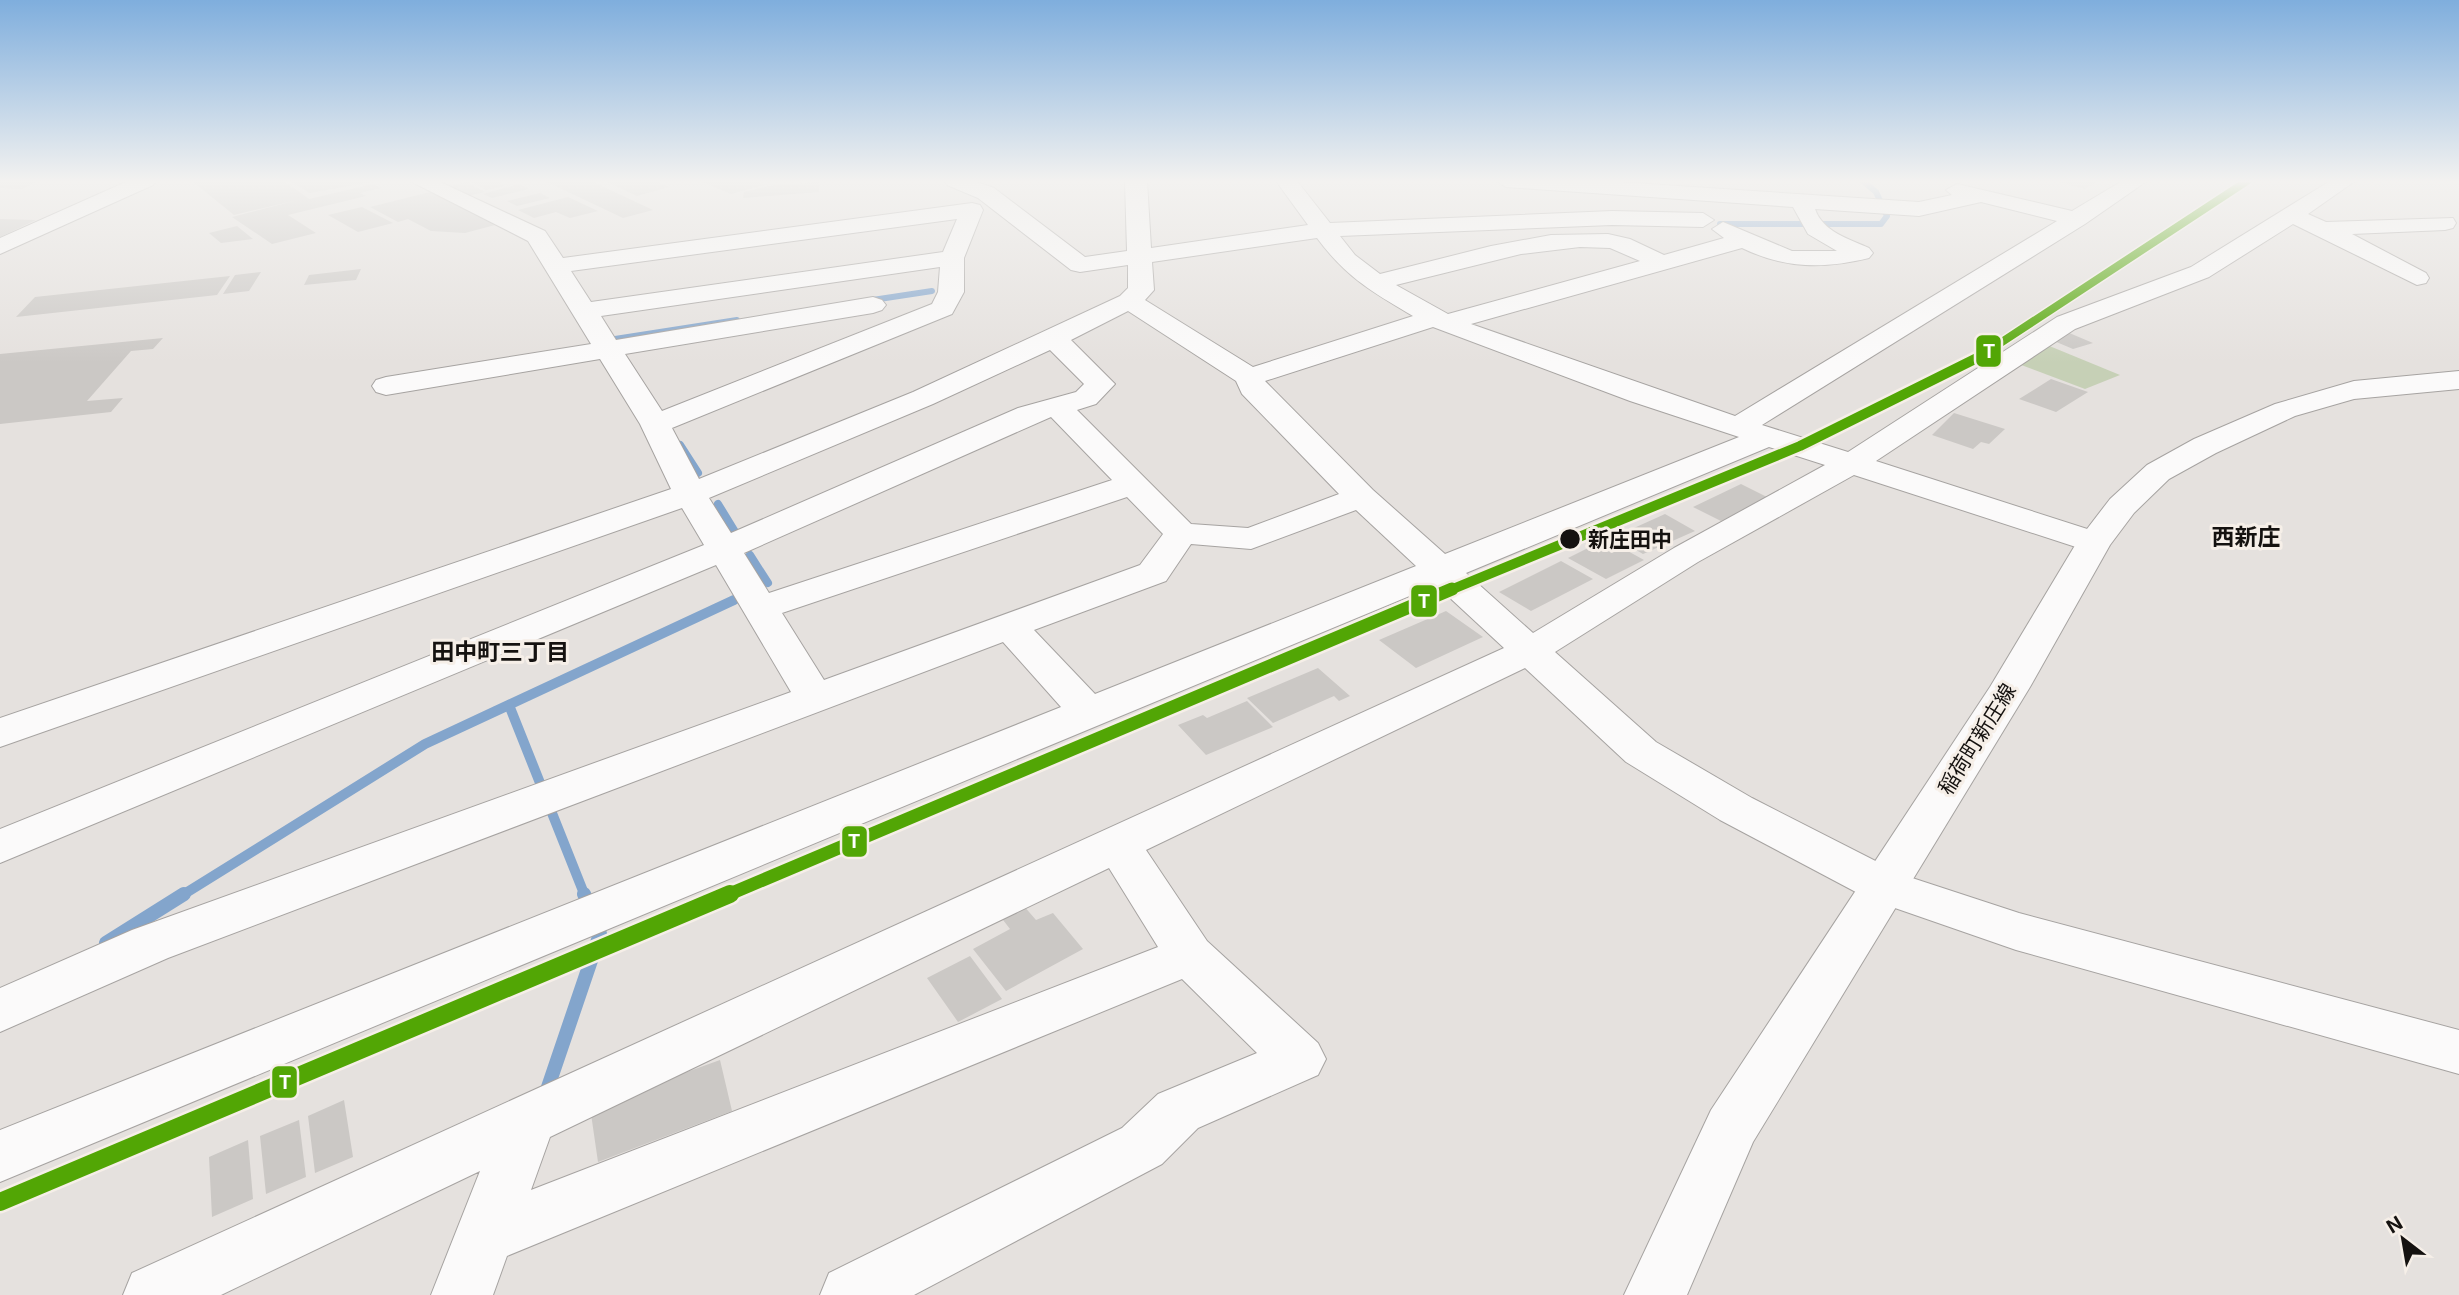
<svg xmlns="http://www.w3.org/2000/svg" width="2459" height="1295" font-family="Inter,'Noto Sans JP',sans-serif">
  <style>
    .green { fill: #c6d0b6 }
    .lines { fill: none; stroke-linecap: round; stroke-linejoin: round }
    .stream-far3 { stroke: #83a5cc; stroke-width: 6 }
    .stream-far2 { stroke: #83a5cc; stroke-width: 8 }
    .stream-far1 { stroke: #83a5cc; stroke-width: 10 }
    .stream { stroke: #83a5cc; stroke-width: 14 }
    .building { fill: #cbc8c5 }
    .minor-casing { stroke: #a6a3a1; stroke-width: 2 }
    .major-casing { stroke: #a6a3a1; stroke-width: 2 }
    .minor { fill: #fbfafa; fill-rule: evenodd }
    .major { fill: #fbfafa; fill-rule: evenodd }
    .rail-1-far3-casing { stroke: #f6efe8; stroke-width: 11 }
    .rail-1-far2-casing { stroke: #f6efe8; stroke-width: 15 }
    .rail-1-far1-casing { stroke: #f6efe8; stroke-width: 18 }
    .rail-1-casing { stroke: #f6efe8; stroke-width: 23 }
    .rail-1-far3 { stroke: #52a605; stroke-width: 8 }
    .rail-1-far2 { stroke: #52a605; stroke-width: 10 }
    .rail-1-far1 { stroke: #52a605; stroke-width: 13 }
    .rail-1 { stroke: #52a605; stroke-width: 18 }
    .stop-dot { fill: #151210; stroke: #f6efe8; stroke-width: 2.5 }
    .labels { text-anchor: middle; dominant-baseline: central; stroke-width: 6; stroke-linejoin: round; paint-order: stroke }
    .stop-label { font-size: 21px; font-weight: bold; fill: #151210; stroke: #f6efe8; text-anchor: start }
    .street-label { font-size: 21px; fill: #151210; stroke: #f6efe8 }
    .neighbourhood-label { font-size: 23px; font-weight: bold; fill: #151210; stroke: #f6efe8 }
    .line-badge { stroke: #f6efe8; stroke-width: 2.5 }
    .badge-label { font-size: 19px; text-anchor: middle; font-weight: bold; fill: #fff }
  </style>
  <rect width="100%" height="100%" fill="#e5e1de"/>
  <path class="green" d="M 2047,345 L 2120,375 L 2085,389 L 2016,363 Z"/>
  <g class="lines">
    <path class="stream-far3" d="M 1720,224 L 1881,224 L 1887,216 L 1876,192 L 1863,181
      M 866,301 L 932,291
      M 618,343 L 615,339 L 737,320"/>
    <path class="stream-far2" d="M 680,445 L 698,473
      M 718,504 L 737,535
      M 750,555 L 768,583"/>
    <path class="stream-far1" d="M 509,705 L 585,896
      M 181,896 L 425,744 L 734,600"/>
    <path class="stream" d="M 584,894 L 590,908
      M 106,943 L 184,894
      M 546,1093 L 600,934 L 595,922"/>
  </g>
  <path class="building" d="M 0,181 L 39,181 L 22,189 L 0,188 Z
    M 192,181 L 284,181 L 309,199 L 373,184 L 381,188 L 360,193 L 366,196 L 288,215 L 316,233 L 272,244 L 232,217 L 298,200 L 234,215 Z
    M 291,181 L 371,181 L 372,182 L 309,193 Z
    M 470,181 L 497,181 L 505,186 L 486,190 Z
    M 545,181 L 591,181 L 653,210 L 623,218 Z
    M 605,181 L 656,181 L 669,187 L 637,196 Z
    M 700,181 L 757,181 L 765,185 L 731,194 Z
    M 2055,181 L 2099,181 L 2085,189 Z
    M 467,182 L 485,192 L 464,197 L 447,187 Z
    M 819,182 L 819,192 L 743,198 L 744,192 L 768,186 Z
    M 519,184 L 529,189 L 492,198 L 483,194 Z
    M 430,192 L 495,225 L 465,233 L 431,231 L 408,219 L 398,222 L 370,207 Z
    M 540,193 L 550,198 L 517,206 L 507,201 Z
    M 568,197 L 598,211 L 570,218 L 556,212 L 534,218 L 518,210 Z
    M 362,207 L 393,223 L 358,232 L 328,215 Z
    M 0,219 L 36,220 L 0,237 Z
    M 237,226 L 253,239 L 221,243 L 209,233 Z
    M 361,269 L 356,280 L 304,285 L 309,275 Z
    M 261,272 L 249,291 L 223,294 L 235,275 Z
    M 230,276 L 217,295 L 16,317 L 35,297 Z
    M 2067,332 L 2093,343 L 2073,349 L 2054,341 L 2061,339 L 2054,336 Z
    M 163,338 L 153,349 L 131,351 L 87,401 L 123,398 L 111,412 L 0,424 L 0,354 Z
    M 2051,379 L 2088,392 L 2056,412 L 2019,399 Z
    M 1954,413 L 2005,429 L 1989,444 L 1981,442 L 1973,449 L 1932,435 Z
    M 1741,484 L 1769,498 L 1721,521 L 1693,507 Z
    M 1665,514 L 1695,531 L 1643,554 L 1614,537 Z
    M 1606,539 L 1644,560 L 1606,579 L 1568,558 Z
    M 1561,561 L 1593,579 L 1531,611 L 1499,592 Z
    M 1446,611 L 1483,637 L 1416,668 L 1379,640 Z
    M 1318,668 L 1350,696 L 1339,701 L 1334,696 L 1273,723 L 1247,698 Z
    M 1247,701 L 1273,727 L 1206,755 L 1178,725 L 1203,715 L 1207,718 Z
    M 1023,905 L 1036,920 L 1053,913 L 1083,949 L 1006,991 L 973,949 L 1010,929 L 1000,916 Z
    M 970,956 L 1002,999 L 958,1022 L 927,978 Z
    M 720,1060 L 732,1111 L 598,1162 L 590,1107 Z
    M 344,1100 L 353,1157 L 315,1173 L 308,1116 Z
    M 299,1120 L 306,1177 L 266,1194 L 260,1136 Z
    M 248,1140 L 253,1199 L 212,1217 L 209,1157 Z"/>
  <g class="lines">
    <g class="minor-casing">
      <path id="minor" d="M 128,181 L 156,181 L 153,185 L 0,254 L 0,238 Z
        M 410,181 L 438,181 L 545,231 L 563,258 L 972,203 L 980,205 L 983,210 L 964,258 L 964,292 L 952,314 L 672,428 L 699,479 L 913,392 L 1120,296 L 1128,288 L 1128,265 L 1080,272 L 1071,270 L 978,198 L 947,185 L 944,181 L 974,181 L 994,188 L 1085,257 L 1127,251 L 1125,181 L 1147,181 L 1151,248 L 1308,225 L 1276,181 L 1297,181 L 1330,223 L 1612,211 L 1703,213 L 1714,220 L 1703,227 L 1612,225 L 1340,236 L 1355,255 L 1380,274 L 1491,246 L 1551,235 L 1608,234 L 1630,239 L 1664,255 L 1724,238 L 1712,229 L 1723,222 L 1792,251 L 1837,251 L 1808,234 L 1793,207 L 1506,187 L 1496,181 L 1603,181 L 1919,202 L 1952,195 L 1946,190 L 1957,184 L 2072,211 L 2122,181 L 2147,181 L 2085,224 L 1762,425 L 1848,452 L 2057,317 L 2191,267 L 2330,181 L 2355,181 L 2308,214 L 2326,222 L 2453,218 L 2456,223 L 2453,228 L 2445,230 L 2352,234 L 2426,273 L 2429,278 L 2426,283 L 2417,285 L 2293,224 L 2209,277 L 2075,329 L 1876,461 L 2106,535 L 2111,542 L 2106,549 L 2094,552 L 2082,549 L 1854,475 L 1698,562 L 1555,652 L 1656,742 L 1752,798 L 1903,875 L 2019,913 L 2459,1030 L 2459,1074 L 2016,950 L 1869,899 L 1720,820 L 1626,762 L 1525,668 L 1146,850 L 1207,941 L 1318,1043 L 1326,1059 L 1318,1075 L 1198,1128 L 1162,1164 L 914,1295 L 820,1295 L 829,1273 L 1122,1128 L 1158,1094 L 1257,1053 L 1182,979 L 507,1256 L 493,1295 L 431,1295 L 480,1171 L 221,1295 L 123,1295 L 132,1273 L 1504,648 L 1436,585 L 0,1182 L 0,1130 L 1061,707 L 1003,642 L 168,958 L 0,1032 L 0,988 L 132,930 L 791,692 L 716,565 L 0,863 L 0,829 L 704,545 L 682,508 L 0,747 L 0,718 L 671,489 L 640,424 L 600,359 L 386,395 L 376,392 L 372,386 L 376,380 L 386,377 L 591,344 L 528,241 ZM 1981,202 L 2057,221 L 1735,416 L 1471,324 L 1742,248 C 1785,269 1824,269 1869,258 L 1873,253 L 1869,248 C 1849,239 1823,232 1815,209 L 1919,216 ZM 957,219 L 943,252 L 591,302 L 571,271 ZM 1317,238 C 1346,277 1372,292 1413,316 L 1253,367 L 1145,300 L 1154,290 L 1152,262 ZM 1580,247 L 1610,248 L 1640,261 L 1448,314 L 1396,285 L 1521,254 ZM 940,267 L 938,292 L 932,304 L 662,411 L 625,354 L 873,313 L 882,310 L 886,305 L 882,300 L 873,297 L 616,340 L 601,316 ZM 1128,311 L 1236,381 L 1242,394 L 1339,494 L 1248,528 L 1191,524 L 1077,410 L 1096,404 L 1115,384 L 1071,340 ZM 1433,327 L 1630,401 L 1739,437 L 1445,554 L 1373,490 L 1265,381 ZM 1050,350 L 1084,384 L 1076,392 L 1018,408 L 731,533 L 709,498 L 933,404 ZM 1051,417 L 1112,480 L 769,593 L 744,553 ZM 1769,447 L 1825,465 L 1674,548 L 1533,633 L 1466,573 ZM 1127,497 L 1163,534 L 1140,565 L 824,680 L 782,613 ZM 1356,510 L 1416,566 L 1095,694 L 1034,630 L 1166,581 L 1191,544 L 1251,549 ZM 1109,868 L 1158,947 L 531,1190 L 550,1137 Z"/>
    </g>
    <g class="major-casing">
      <path id="major" d="M 2459,371 L 2459,389 L 2354,399 L 2295,416 L 2216,453 L 2169,479 L 2134,513 L 2110,545 L 2030,687 L 1753,1142 L 1687,1295 L 1624,1295 L 1711,1110 L 1990,687 L 2077,542 L 2110,499 L 2147,465 L 2194,439 L 2275,404 L 2354,381 Z"/>
    </g>
    <use href="#minor" class="minor"/>
    <use href="#major" class="major"/>
    <g class="rail-1-far3-casing">
      <path id="rail-1-far3" d="M 1976,359 L 2247,181"/>
    </g>
    <g class="rail-1-far2-casing">
      <path id="rail-1-far2" d="M 1448,591 L 1800,446 L 1979,357"/>
    </g>
    <g class="rail-1-far1-casing">
      <path id="rail-1-far1" d="M 725,896 L 1452,589"/>
    </g>
    <g class="rail-1-casing">
      <path id="rail-1" d="M 0,1202 L 730,894"/>
    </g>
    <use href="#rail-1-far3" class="rail-1-far3"/>
    <use href="#rail-1-far2" class="rail-1-far2"/>
    <use href="#rail-1-far1" class="rail-1-far1"/>
    <use href="#rail-1" class="rail-1"/>
  </g>
  <linearGradient id="sky" x2="0" y2="1"><stop stop-color="#7faedd"/><stop offset="0.5" stop-color="#f3f2f0"/><stop offset="1" stop-color="#f3f2f0" stop-opacity="0"/></linearGradient>
  <rect width="2459" height="363" fill="url(#sky)"/>
  <circle class="stop-dot" cx="1570" cy="539" r="11"/>
  <g class="labels">
    <g class="stop-label">
      <text x="1588" y="539">新庄田中</text>
    </g>
    <g class="street-label">
      <text transform="translate(1977 739) rotate(-58)">稲荷町新庄線</text>
    </g>
    <g class="neighbourhood-label">
      <text x="2246" y="537">西新庄</text>
      <text x="500" y="652">田中町三丁目</text>
    </g>
  </g>
  <g class="line-badge">
    <rect x="1975" y="334" width="27" height="34" rx="7" fill="#52a605"/>
    <rect x="1410" y="584" width="28" height="34" rx="7" fill="#52a605"/>
    <rect x="841" y="825" width="27" height="33" rx="7" fill="#52a605"/>
    <rect x="271" y="1065" width="27" height="34" rx="7" fill="#52a605"/>
  </g>
  <g class="badge-label">
    <text x="1989" y="358">T</text>
    <text x="1424" y="608">T</text>
    <text x="854" y="848">T</text>
    <text x="285" y="1089">T</text>
  </g>
  <g transform="translate(2403 1239) rotate(329)" stroke="#f6efe8" stroke-width="5" paint-order="stroke">
  <path d="M0-5L12 26L0 18L-12 26Z" fill="#151210"/>
  <text y="-10" font-size="19" font-weight="bold" text-anchor="middle" fill="#151210">N</text>
  </g>
</svg>
